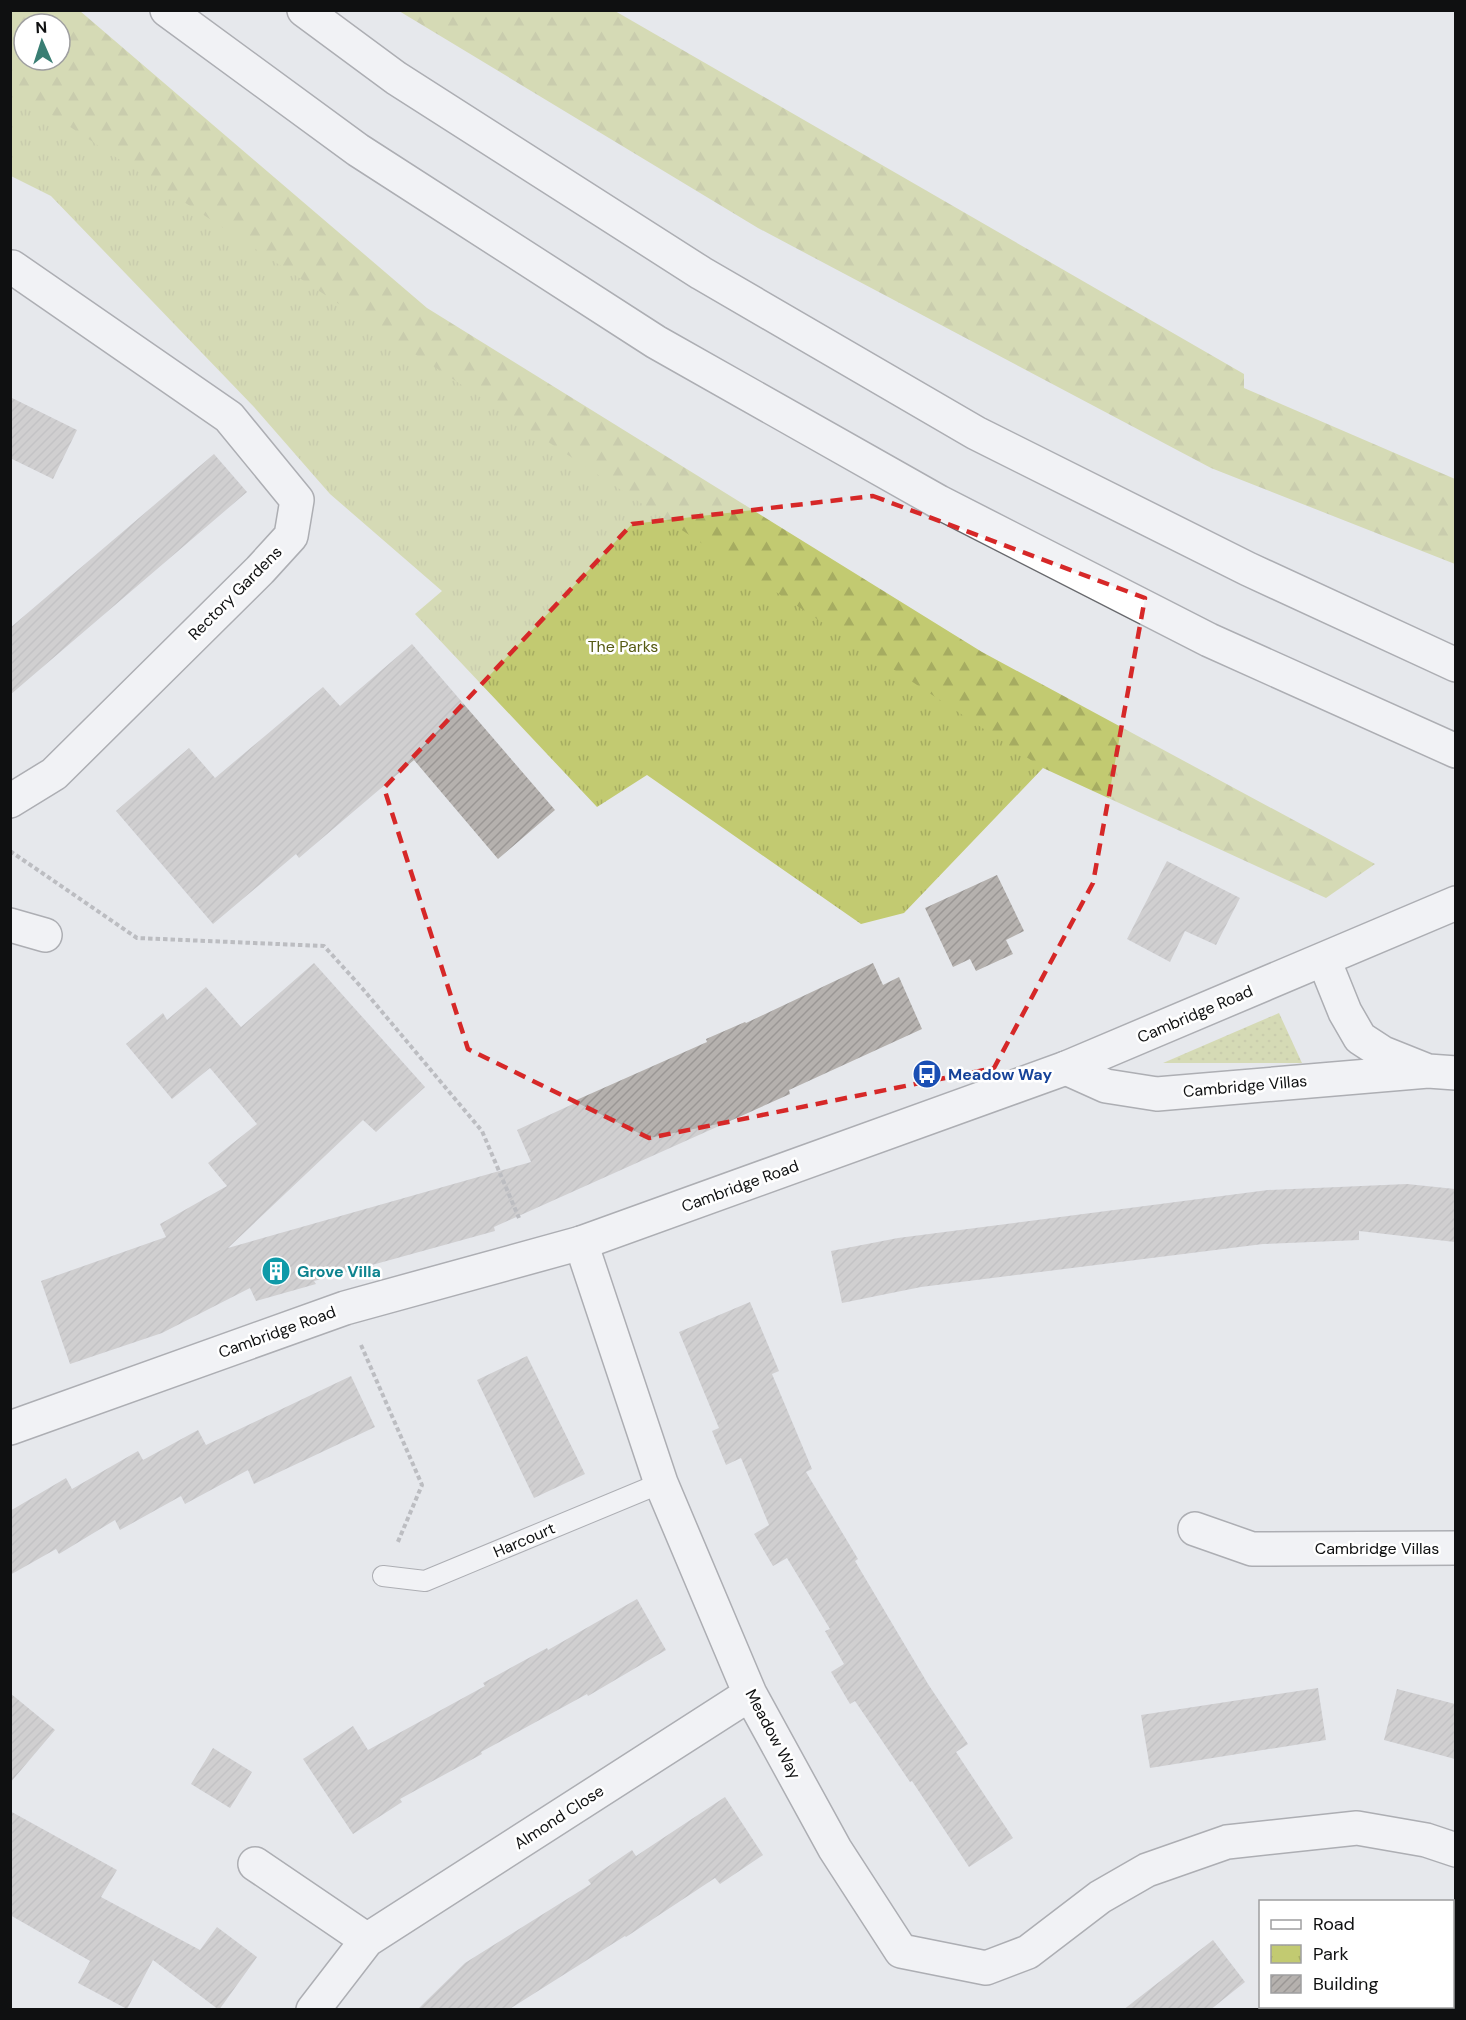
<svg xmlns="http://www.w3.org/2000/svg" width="1466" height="2020" font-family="'DM Sans',sans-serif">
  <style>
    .grass { fill: url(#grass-dots) }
    .forest { fill: url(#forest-firs); fill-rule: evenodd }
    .park { fill: url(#park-tufts) }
    .building { fill: url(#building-hatch) }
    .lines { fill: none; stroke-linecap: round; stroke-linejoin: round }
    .lane-casing { stroke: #68696d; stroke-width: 22 }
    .street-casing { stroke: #68696d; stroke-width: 36 }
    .secondary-casing { stroke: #68696d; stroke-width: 36 }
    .primary-casing { stroke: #68696d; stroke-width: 36 }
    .path { stroke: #898a8d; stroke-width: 4; stroke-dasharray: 4.5 3; stroke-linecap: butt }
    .lane { stroke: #fff; stroke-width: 20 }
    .street { stroke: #fff; stroke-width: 33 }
    .secondary { stroke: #fff; stroke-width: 33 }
    .primary { stroke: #fff; stroke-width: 33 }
    .marked { fill: none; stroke: #d62828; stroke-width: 4.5; stroke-dasharray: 12 8; stroke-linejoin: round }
    .labels { text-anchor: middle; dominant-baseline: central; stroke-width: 5; stroke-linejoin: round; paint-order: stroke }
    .street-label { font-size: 16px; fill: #0f1011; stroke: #fff }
    .park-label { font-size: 16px; fill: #565b13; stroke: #fff }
    .transit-label { font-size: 16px; font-weight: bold; fill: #164399; stroke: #fff; text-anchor: start }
    .culture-label { font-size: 16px; font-weight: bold; fill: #0d838f; stroke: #fff; text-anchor: start }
  </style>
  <defs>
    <pattern id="grass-dots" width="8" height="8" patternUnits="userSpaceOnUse" patternTransform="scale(1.5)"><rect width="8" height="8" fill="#c2ca71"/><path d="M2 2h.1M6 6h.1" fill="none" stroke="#a6ac61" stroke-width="1.8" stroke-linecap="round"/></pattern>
    <pattern id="forest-firs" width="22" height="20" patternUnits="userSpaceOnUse" patternTransform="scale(1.5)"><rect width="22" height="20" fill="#c2ca71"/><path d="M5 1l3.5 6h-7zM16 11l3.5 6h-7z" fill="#a6ac61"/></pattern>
    <pattern id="park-tufts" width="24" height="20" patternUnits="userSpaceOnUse" patternTransform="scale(1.5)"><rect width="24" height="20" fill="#c2ca71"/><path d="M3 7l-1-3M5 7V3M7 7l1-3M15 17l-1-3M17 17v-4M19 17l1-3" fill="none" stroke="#a6ac61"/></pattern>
    <pattern id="building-hatch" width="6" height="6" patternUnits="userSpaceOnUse" patternTransform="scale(1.5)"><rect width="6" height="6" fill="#b5b1ae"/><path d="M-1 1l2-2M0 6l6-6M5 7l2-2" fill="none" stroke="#9a9795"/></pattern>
  </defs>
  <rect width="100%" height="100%" fill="#e6e8ec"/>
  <path class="grass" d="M 1279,1013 L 1302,1063 L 1163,1063 Z"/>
  <path class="forest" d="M 11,11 L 80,11 L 427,308 L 982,652 L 1375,864 L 1326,898 L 1043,768 L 753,690 L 11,156 ZM 24,24 L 60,24 L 60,60 L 24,60 Z
    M 399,11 L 615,11 L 1244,374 L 1244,388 L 1455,479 L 1455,564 L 1211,468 L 758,228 Z"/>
  <path class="park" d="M 10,88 L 11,88 L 1043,768 L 904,913 L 861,924 L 647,775 L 597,807 L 415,614 L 442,591 L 330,494 L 254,407 L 51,196 L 11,176 Z"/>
  <path class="building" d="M 10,397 L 77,430 L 53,479 L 10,458 Z
    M 214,454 L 247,492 L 10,695 L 10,628 Z
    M 412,644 L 555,810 L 498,859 L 414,760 L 299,858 L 296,854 L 213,924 L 116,811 L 189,748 L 215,778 L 323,687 L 340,706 Z
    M 1167,861 L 1240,898 L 1216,945 L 1185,931 L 1170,962 L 1127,939 Z
    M 997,875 L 1024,931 L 1006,940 L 1013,954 L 976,971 L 970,959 L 953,967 L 925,908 Z
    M 314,963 L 425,1087 L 376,1132 L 363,1120 L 228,1248 L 531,1162 L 517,1130 L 573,1104 L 572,1102 L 707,1042 L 706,1039 L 745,1022 L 746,1023 L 873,963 L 883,985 L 899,977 L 922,1029 L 789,1090 L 790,1094 L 494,1227 L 495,1231 L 314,1281 L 316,1284 L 256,1301 L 250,1288 L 162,1333 L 70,1364 L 41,1281 L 166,1237 L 160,1224 L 227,1186 L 208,1163 L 257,1124 L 210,1068 L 172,1099 L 126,1044 L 163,1013 L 167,1020 L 206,987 L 241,1027 Z
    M 1407,1184 L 1455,1189 L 1455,1242 L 1359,1231 L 1359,1240 L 1263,1244 L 921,1287 L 842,1303 L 831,1251 L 898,1238 L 1268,1190 Z
    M 750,1302 L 779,1371 L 772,1374 L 812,1469 L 806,1472 L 858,1559 L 855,1561 L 928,1684 L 968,1744 L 956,1752 L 1013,1838 L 969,1867 L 912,1781 L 910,1782 L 855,1701 L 850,1704 L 831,1672 L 844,1664 L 825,1631 L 830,1629 L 787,1558 L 773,1566 L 754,1534 L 769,1525 L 741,1458 L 726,1465 L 712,1431 L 719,1428 L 679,1332 Z
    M 527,1356 L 585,1474 L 534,1498 L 477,1380 Z
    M 351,1376 L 375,1427 L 254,1484 L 248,1470 L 185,1504 L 181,1496 L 120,1530 L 115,1520 L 59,1554 L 56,1549 L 10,1575 L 10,1511 L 66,1478 L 72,1489 L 138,1451 L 143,1460 L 198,1430 L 206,1445 Z
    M 637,1599 L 666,1650 L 588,1696 L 587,1694 L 481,1752 L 482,1754 L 400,1799 L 402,1802 L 353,1834 L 303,1759 L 353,1726 L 368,1750 L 485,1686 L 483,1683 L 547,1648 L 548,1650 Z
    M 1318,1688 L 1326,1740 L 1150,1768 L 1141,1715 Z
    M 1397,1689 L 1455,1704 L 1455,1759 L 1384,1740 Z
    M 10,1693 L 55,1730 L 10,1783 Z
    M 213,1748 L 252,1772 L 230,1808 L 191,1784 Z
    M 725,1797 L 763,1855 L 720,1884 L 715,1878 L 626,1937 L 625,1936 L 508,2010 L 417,2010 L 465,1963 L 591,1884 L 588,1880 L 632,1850 L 636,1856 Z
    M 10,1811 L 117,1870 L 101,1897 L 200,1950 L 217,1927 L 257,1957 L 219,2010 L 153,1960 L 127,2009 L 78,1983 L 90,1961 L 10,1915 Z
    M 1213,1940 L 1245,1982 L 1210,2010 L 1123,2010 Z"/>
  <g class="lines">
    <g class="lane-casing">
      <path id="lane" d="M 383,1576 L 425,1581 L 661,1483"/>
    </g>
    <g class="street-casing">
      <path id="street" d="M 10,801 L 54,774 L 260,570 L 291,536 L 297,500 L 229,417 L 12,267
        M 10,925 L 45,935
        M 1324,960 L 1345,1012 L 1360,1038 L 1383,1053 L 1428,1071 L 1456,1073
        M 1066,1068 L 1106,1086 L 1157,1094 L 1428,1071
        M 581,1243 L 661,1483 L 750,1694 L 835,1849 L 901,1951 L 986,1968 L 1028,1952 L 1100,1897 L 1147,1870 L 1227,1842 L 1357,1828 L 1426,1840 L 1456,1850
        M 1195,1529 L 1252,1549 L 1456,1548
        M 255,1864 L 367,1940
        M 313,2010 L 367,1940 L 750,1694"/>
    </g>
    <g class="secondary-casing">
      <path id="secondary" d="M 10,1428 L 345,1308 L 581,1243 L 1066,1068 L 1456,903"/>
    </g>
    <g class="primary-casing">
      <path id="primary" d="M 167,10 L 358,150 L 656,342 L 939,502 L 1209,640 L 1456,751
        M 304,10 L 396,78 L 701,273 L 976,433 L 1248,569 L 1456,665"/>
    </g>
    <path class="path" d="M 10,851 L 137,938 L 324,946 L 362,988 L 482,1131 L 519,1218
      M 361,1345 L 422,1485 L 397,1544"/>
    <use href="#lane" class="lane"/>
    <use href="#street" class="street"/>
    <use href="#secondary" class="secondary"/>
    <use href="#primary" class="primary"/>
  </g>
  <path d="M0 0H1466V2020H0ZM 873,496 L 1145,598 L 1093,883 L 994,1068 L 649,1138 L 468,1049 L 384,788 L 632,524 Z" fill="#e6e8ec" fill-opacity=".55" fill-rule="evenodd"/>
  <path class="marked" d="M 873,496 L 1145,598 L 1093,883 L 994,1068 L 649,1138 L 468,1049 L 384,788 L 632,524 Z"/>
  <defs>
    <g id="bus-disc" transform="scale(1.5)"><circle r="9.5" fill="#1a4fb4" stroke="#fff"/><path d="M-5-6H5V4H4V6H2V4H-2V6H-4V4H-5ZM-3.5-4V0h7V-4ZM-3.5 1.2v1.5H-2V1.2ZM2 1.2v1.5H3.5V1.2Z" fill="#fff"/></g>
    <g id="building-disc" transform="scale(1.5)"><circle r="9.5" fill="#0f9aa8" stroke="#fff"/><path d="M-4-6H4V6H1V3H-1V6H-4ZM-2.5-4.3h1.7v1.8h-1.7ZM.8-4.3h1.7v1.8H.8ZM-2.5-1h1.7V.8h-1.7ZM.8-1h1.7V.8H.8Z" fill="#fff"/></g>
  </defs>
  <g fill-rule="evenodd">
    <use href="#bus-disc" x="927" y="1074"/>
    <use href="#building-disc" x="276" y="1271"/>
  </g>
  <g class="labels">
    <g class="street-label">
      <text transform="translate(235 593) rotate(-45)">Rectory Gardens</text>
      <text transform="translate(1195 1014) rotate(-23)">Cambridge Road</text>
      <text transform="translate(1245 1086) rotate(-5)">Cambridge Villas</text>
      <text transform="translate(740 1186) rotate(-20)">Cambridge Road</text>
      <text transform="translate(277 1332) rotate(-20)">Cambridge Road</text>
      <text transform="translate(524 1540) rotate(-23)">Harcourt</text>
      <text x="1377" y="1548">Cambridge Villas</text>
      <text transform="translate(773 1734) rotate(62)">Meadow Way</text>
      <text transform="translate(559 1817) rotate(-33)">Almond Close</text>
    </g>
    <g class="park-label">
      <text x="623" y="646">The Parks</text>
    </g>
    <g class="transit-label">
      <text x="948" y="1074">Meadow Way</text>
    </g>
    <g class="culture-label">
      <text x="297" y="1271">Grove Villa</text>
    </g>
  </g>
  <rect width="1466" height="2020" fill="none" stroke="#0f1011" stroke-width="24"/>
  <rect x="1259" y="1900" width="195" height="108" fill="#ffffff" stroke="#9f9fa0" stroke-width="1.5"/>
  <rect x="1271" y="1920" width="30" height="9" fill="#ffffff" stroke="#9f9fa0" stroke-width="1.5"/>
  <text x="1313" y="1930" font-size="18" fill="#0f1011">Road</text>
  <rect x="1271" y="1945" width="30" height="18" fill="url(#park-tufts)" stroke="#9f9fa0" stroke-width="1.5"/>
  <text x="1313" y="1960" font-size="18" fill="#0f1011">Park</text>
  <rect x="1271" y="1975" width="30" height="18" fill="url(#building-hatch)" stroke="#9f9fa0" stroke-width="1.5"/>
  <text x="1313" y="1990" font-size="18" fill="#0f1011">Building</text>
  <g transform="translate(42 42) rotate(357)"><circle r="28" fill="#ffffff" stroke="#9f9fa0" stroke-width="1.5"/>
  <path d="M0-4.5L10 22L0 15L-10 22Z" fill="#397e73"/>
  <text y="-9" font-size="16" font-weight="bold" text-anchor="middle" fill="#0f1011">N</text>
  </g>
</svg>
